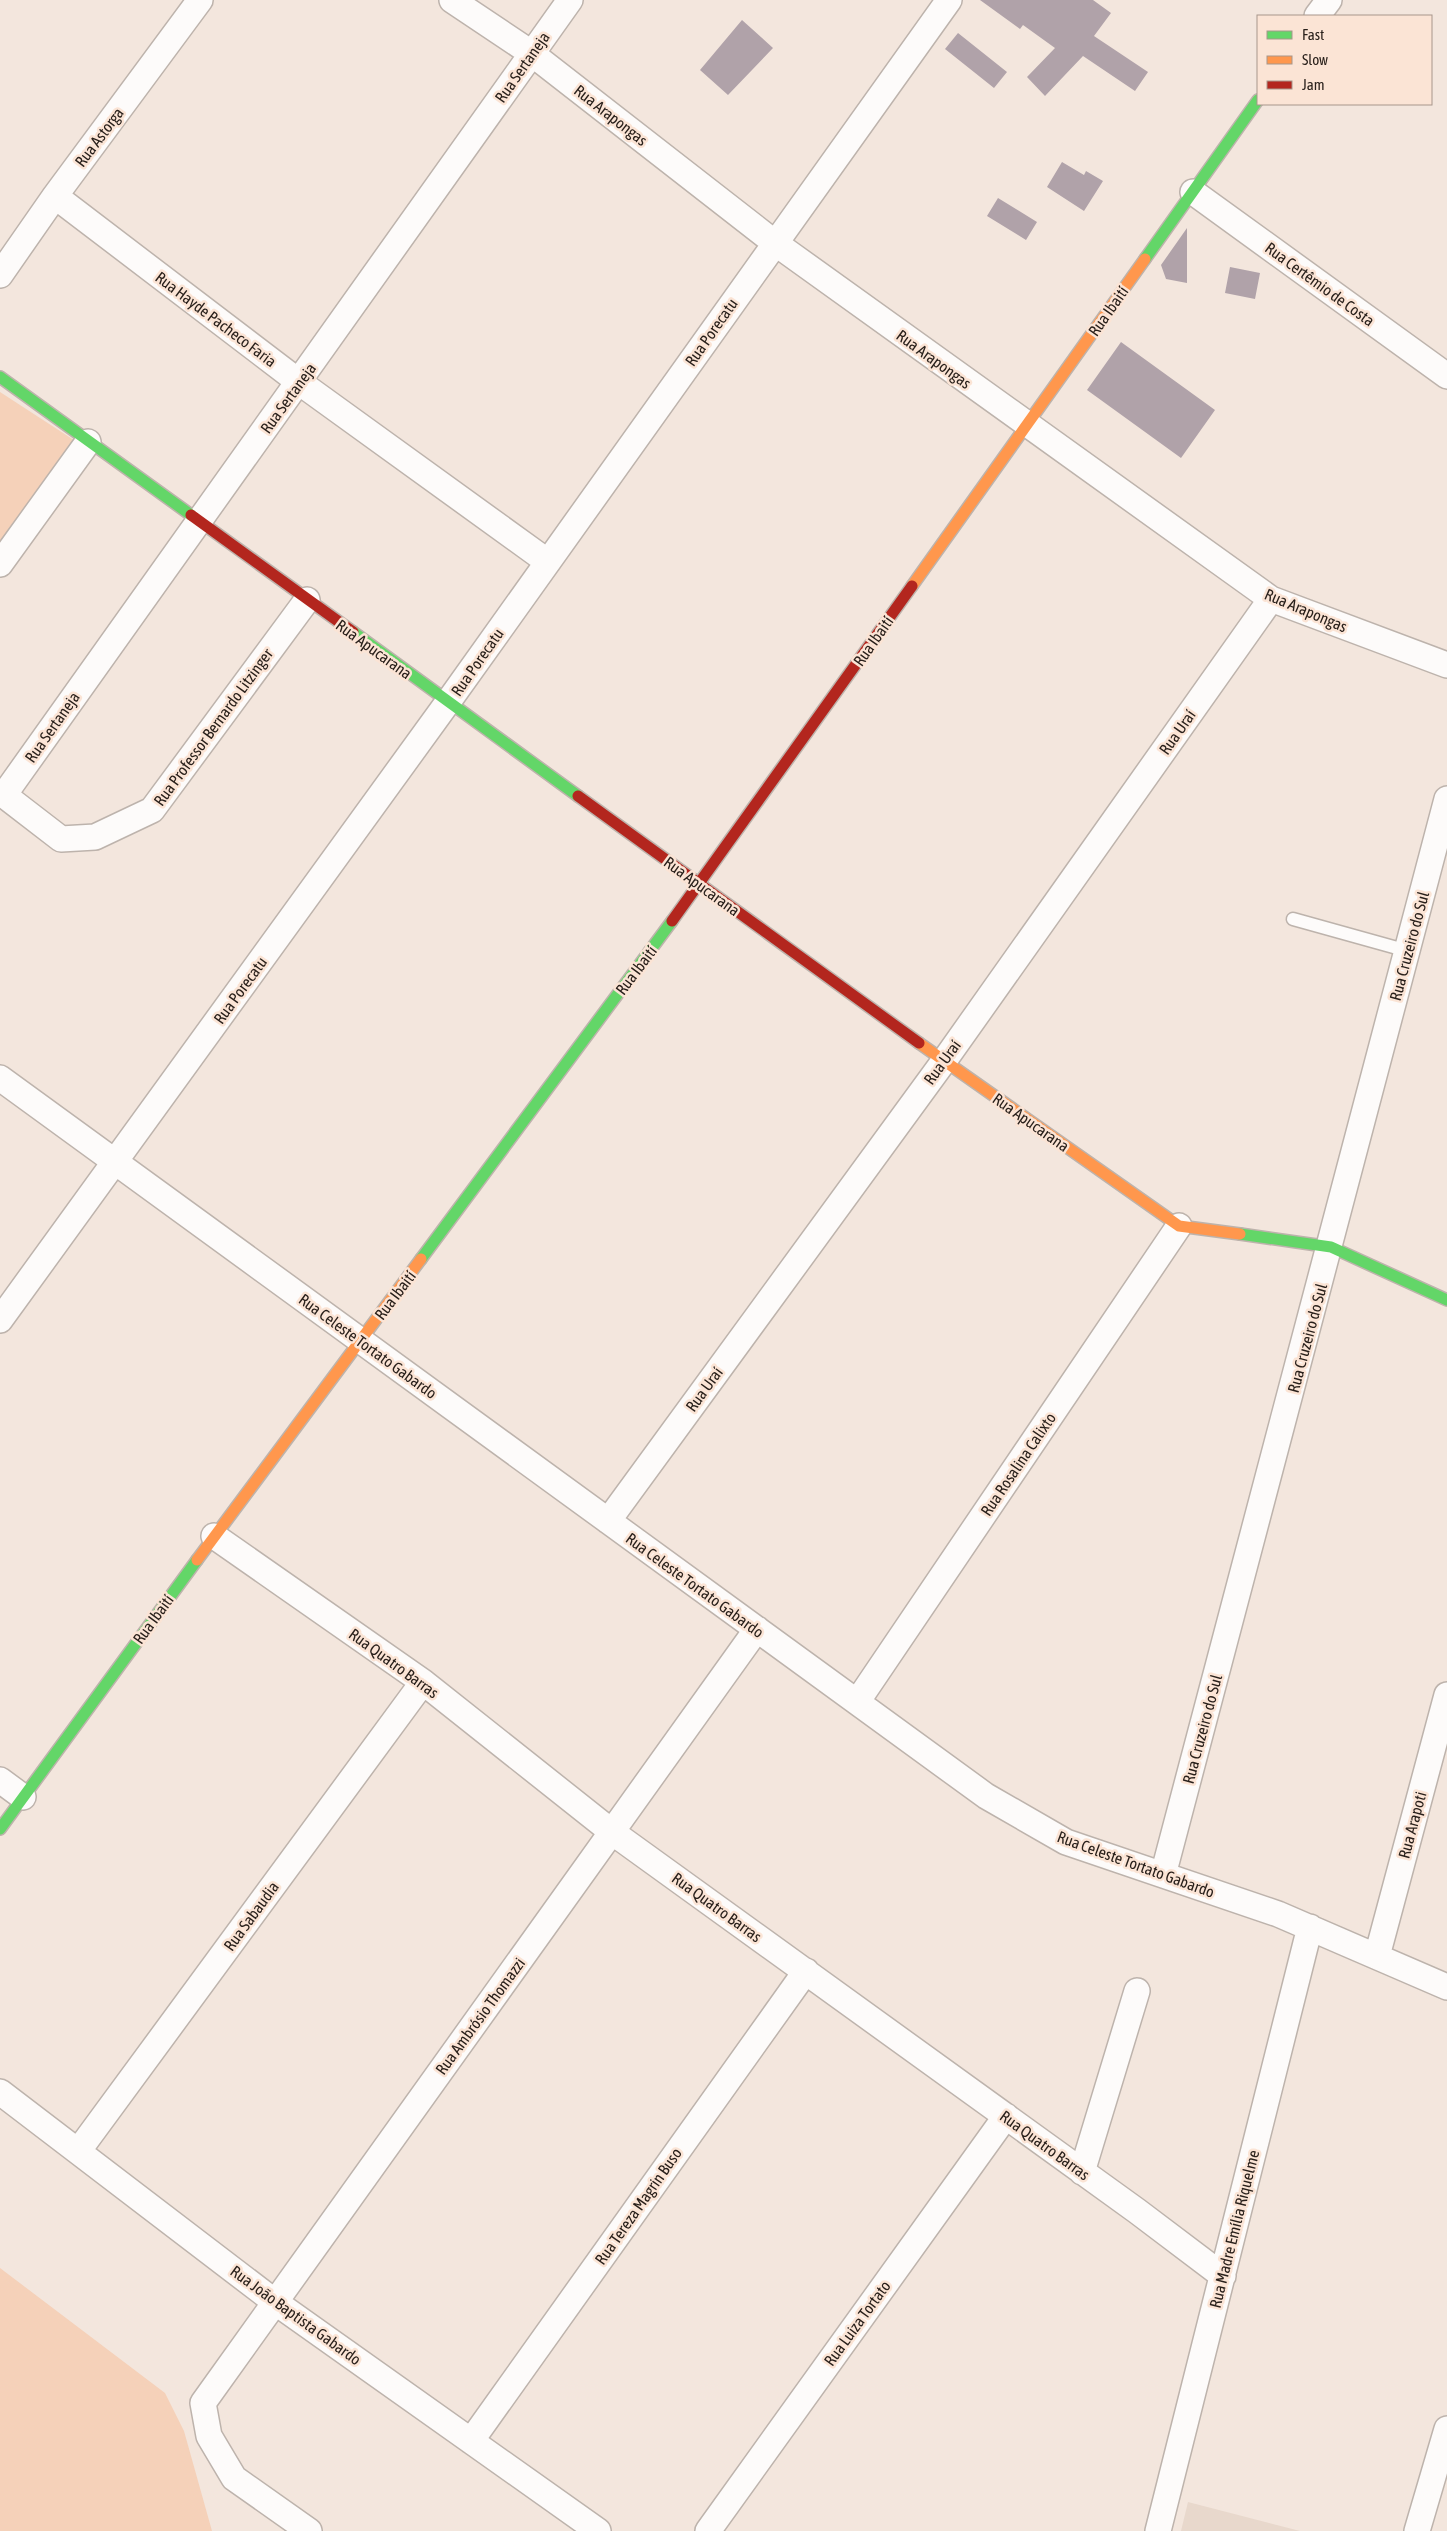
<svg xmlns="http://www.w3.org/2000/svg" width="1447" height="2531" font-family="'Asap Condensed',sans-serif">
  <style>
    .education { fill: #e8d8cc }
    .green { fill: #f5d1b9 }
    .building { fill: #b0a2a9 }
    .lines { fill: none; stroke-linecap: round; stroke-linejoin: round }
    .lane-casing { stroke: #bdb3ac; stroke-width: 15 }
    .street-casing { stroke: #bdb3ac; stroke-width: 28 }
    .fast-casing { stroke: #bdb3ac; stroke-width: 14 }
    .slow-casing { stroke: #bdb3ac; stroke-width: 14 }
    .jam-casing { stroke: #bdb3ac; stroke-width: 14 }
    .lane { stroke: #fdfbfa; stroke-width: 12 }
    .street { stroke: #fdfbfa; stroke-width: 25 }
    .fast { stroke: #63d668; stroke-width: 11 }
    .slow { stroke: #ff974d; stroke-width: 11 }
    .jam { stroke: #b3261e; stroke-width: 11 }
    .labels { text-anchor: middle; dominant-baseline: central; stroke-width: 5; stroke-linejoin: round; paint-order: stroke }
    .street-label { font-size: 16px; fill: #29201b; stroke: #fbe4d5 }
  </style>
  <rect width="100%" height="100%" fill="#f3e6dd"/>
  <path class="education" d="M 1188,2502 L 1300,2531 L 1181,2531 Z"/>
  <path class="green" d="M 0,392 L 80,444 L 0,546 Z
    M 0,2268 L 165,2393 L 184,2431 L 212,2531 L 0,2531 Z"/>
  <path class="building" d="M 980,0 L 1093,0 L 1111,13 L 1094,36 L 1148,72 L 1135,91 L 1083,56 L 1045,96 L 1027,77 L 1055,48 L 1023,25 L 1020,29 Z
    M 742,20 L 773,48 L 728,95 L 700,70 Z
    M 958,33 L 1007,72 L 994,88 L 945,49 Z
    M 1062,162 L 1084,175 L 1086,171 L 1103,181 L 1084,211 L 1047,187 Z
    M 998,198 L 1037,222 L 1026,240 L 987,216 Z
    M 1187,228 L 1187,283 L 1166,279 L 1161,265 Z
    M 1230,267 L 1260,273 L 1255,299 L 1225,293 Z
    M 1121,342 L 1215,410 L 1181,458 L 1087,390 Z"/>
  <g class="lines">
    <g class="lane-casing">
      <path id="lane" d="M 1293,919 L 1408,951"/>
    </g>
    <g class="street-casing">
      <path id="street" d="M 452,0 L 531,53 L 775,243 L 1271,599 L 1447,665
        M 1317,16 L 1329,0
        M 1193,192 L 1447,376
        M 55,196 L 299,382 L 548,562
        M 0,275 L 55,196 L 200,0
        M 0,564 L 88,442
        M 0,792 L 61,839 L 95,837 L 152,810 L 307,600
        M 4,795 L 570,0
        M 0,1078 L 986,1796 L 1066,1842 L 1278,1914 L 1447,1987
        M 0,1320 L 448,702 L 949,0
        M 608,1521 L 944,1061 L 1271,599
        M 214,1536 L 423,1682 L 612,1832 L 1137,2211 L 1223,2276
        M 857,1702 L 1179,1226
        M 0,1780 L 23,1797
        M 1163,1875 L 1447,799
        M 1377,1956 L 1447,1695
        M 0,2092 L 275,2302 L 598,2531
        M 79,2150 L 423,1682
        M 1082,2172 L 1137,1991
        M 471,2441 L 806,1971
        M 309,2531 L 234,2478 L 209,2436 L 203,2403 L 757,1629
        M 708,2531 L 1006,2116
        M 1158,2531 L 1310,1927
        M 1417,2531 L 1447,2429"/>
    </g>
    <g class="fast-casing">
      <path id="fast" d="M 1145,259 L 1258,100
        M 0,377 L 191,515
        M 353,632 L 578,796
        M 1240,1234 L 1331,1247 L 1447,1300
        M 421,1259 L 672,921
        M 0,1829 L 197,1560"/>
    </g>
    <g class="slow-casing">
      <path id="slow" d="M 912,586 L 1145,259
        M 919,1043 L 1179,1226 L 1240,1234
        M 197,1560 L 421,1259"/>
    </g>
    <g class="jam-casing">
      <path id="jam" d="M 191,515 L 353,632
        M 578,796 L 919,1043
        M 672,921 L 912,586"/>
    </g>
    <use href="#lane" class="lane"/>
    <use href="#street" class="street"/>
    <use href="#fast" class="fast"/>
    <use href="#slow" class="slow"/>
    <use href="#jam" class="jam"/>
  </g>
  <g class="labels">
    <g class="street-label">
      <text transform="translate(522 67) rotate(-55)">Rua Sertaneja</text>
      <text transform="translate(611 115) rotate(38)">Rua Arapongas</text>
      <text transform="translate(99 137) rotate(-53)">Rua Astorga</text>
      <text transform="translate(1320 284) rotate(36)">Rua Certêmio de Costa</text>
      <text transform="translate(1108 311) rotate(-55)">Rua Ibaití</text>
      <text transform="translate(216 319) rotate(37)">Rua Hayde Pacheco Faria</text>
      <text transform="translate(711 332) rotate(-55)">Rua Porecatu</text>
      <text transform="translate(934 359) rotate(36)">Rua Arapongas</text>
      <text transform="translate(288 398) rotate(-54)">Rua Sertaneja</text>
      <text transform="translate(1306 610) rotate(23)">Rua Arapongas</text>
      <text transform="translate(873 641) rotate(-55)">Rua Ibaití</text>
      <text transform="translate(374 649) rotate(36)">Rua Apucarana</text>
      <text transform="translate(477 662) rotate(-55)">Rua Porecatu</text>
      <text transform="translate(52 727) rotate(-55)">Rua Sertaneja</text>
      <text transform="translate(213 727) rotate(-54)">Rua Professor Bernardo Litzinger</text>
      <text transform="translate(1177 732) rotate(-55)">Rua Uraí</text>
      <text transform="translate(702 886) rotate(36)">Rua Apucarana</text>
      <text transform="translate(1409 946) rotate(-75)">Rua Cruzeiro do Sul</text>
      <text transform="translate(636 970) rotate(-53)">Rua Ibaití</text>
      <text transform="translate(240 990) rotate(-54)">Rua Porecatu</text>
      <text transform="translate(942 1062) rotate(-54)">Rua Uraí</text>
      <text transform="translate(1031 1122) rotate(35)">Rua Apucarana</text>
      <text transform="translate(395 1295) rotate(-53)">Rua Ibaití</text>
      <text transform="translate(1307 1338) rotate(-75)">Rua Cruzeiro do Sul</text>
      <text transform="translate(368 1346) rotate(36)">Rua Celeste Tortato Gabardo</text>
      <text transform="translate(704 1389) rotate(-54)">Rua Uraí</text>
      <text transform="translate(1018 1464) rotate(-56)">Rua Rosalina Calixto</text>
      <text transform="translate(695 1585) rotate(36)">Rua Celeste Tortato Gabardo</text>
      <text transform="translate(153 1619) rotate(-54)">Rua Ibaití</text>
      <text transform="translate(394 1663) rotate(36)">Rua Quatro Barras</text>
      <text transform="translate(1202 1729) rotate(-75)">Rua Cruzeiro do Sul</text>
      <text transform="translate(1412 1825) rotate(-75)">Rua Arapoti</text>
      <text transform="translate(1136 1864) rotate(20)">Rua Celeste Tortato Gabardo</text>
      <text transform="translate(717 1907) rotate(36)">Rua Quatro Barras</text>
      <text transform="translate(251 1916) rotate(-54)">Rua Sabaudia</text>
      <text transform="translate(480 2016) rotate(-54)">Rua Ambrósio Thomazzi</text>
      <text transform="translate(1045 2145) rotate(36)">Rua Quatro Barras</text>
      <text transform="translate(638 2206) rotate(-55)">Rua Tereza Magrin Buso</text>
      <text transform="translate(1234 2229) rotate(-76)">Rua Madre Emília Riquelme</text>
      <text transform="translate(296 2315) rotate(36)">Rua João Baptista Gabardo</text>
      <text transform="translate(857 2323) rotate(-54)">Rua Luiza Tortato</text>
    </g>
  </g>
  <rect x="1257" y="15" width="175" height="90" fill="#fbe4d5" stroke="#a7968b"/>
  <rect x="1267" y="31" width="25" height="8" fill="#63d668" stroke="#a7968b"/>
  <text x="1302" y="40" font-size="15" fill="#29201b">Fast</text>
  <rect x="1267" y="56" width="25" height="8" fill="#ff974d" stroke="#a7968b"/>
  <text x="1302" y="65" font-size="15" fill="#29201b">Slow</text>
  <rect x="1267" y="81" width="25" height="8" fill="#b3261e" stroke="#a7968b"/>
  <text x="1302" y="90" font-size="15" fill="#29201b">Jam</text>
</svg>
